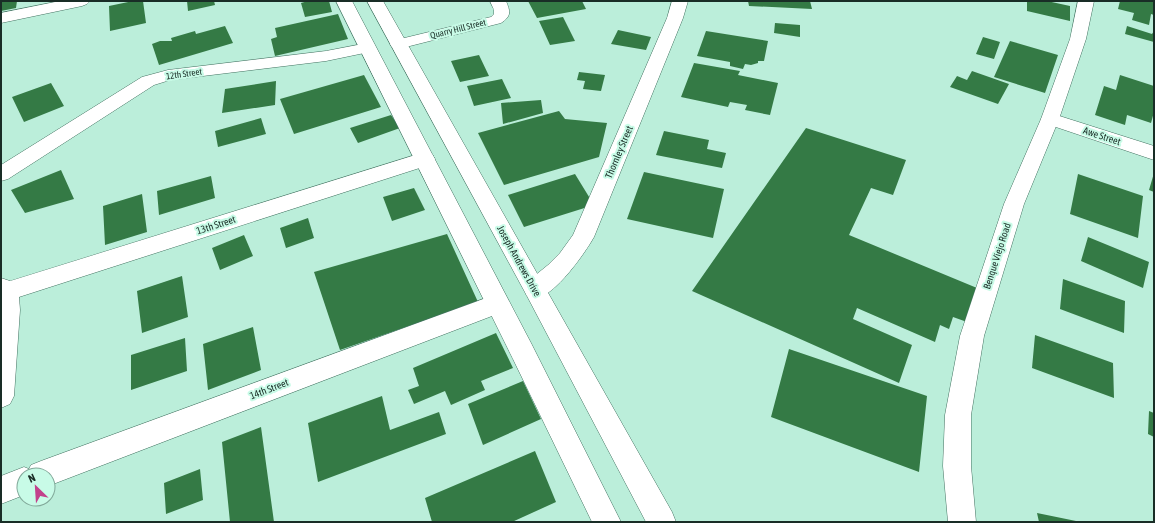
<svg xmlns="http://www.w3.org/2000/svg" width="1155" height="523" font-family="'Asap Condensed',sans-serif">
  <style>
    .building { fill: #347a45 }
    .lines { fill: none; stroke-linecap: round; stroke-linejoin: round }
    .minor-casing { stroke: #447362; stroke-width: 1 }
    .major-casing { stroke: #447362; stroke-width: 1 }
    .highway-casing { stroke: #447362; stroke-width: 1 }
    .minor { fill: #fff; fill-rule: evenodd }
    .major { fill: #fff; fill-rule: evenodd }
    .highway { fill: #fff; fill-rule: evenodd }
    .labels { text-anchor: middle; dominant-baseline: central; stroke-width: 4; stroke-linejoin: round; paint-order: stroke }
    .far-street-label { font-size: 9px; fill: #192d26; stroke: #c8fbe7 }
    .street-label { font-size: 10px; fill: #192d26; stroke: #c8fbe7 }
  </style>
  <rect width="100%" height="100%" fill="#bbeeda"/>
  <path class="building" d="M 1,1 L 17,1 L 16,8 L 1,11 Z
    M 133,1 L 143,1 L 146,23 L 110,31 L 109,6 Z
    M 187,1 L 214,1 L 215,5 L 188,11 Z
    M 308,1 L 329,1 L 332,12 L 305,17 L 301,3 Z
    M 528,1 L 582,1 L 586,9 L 537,18 Z
    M 748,1 L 810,1 L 812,9 L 749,6 Z
    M 1027,1 L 1047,1 L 1070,6 L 1070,21 L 1027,11 Z
    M 1120,1 L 1154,1 L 1154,15 L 1151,14 L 1149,25 L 1132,20 L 1134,13 L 1118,9 Z
    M 338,14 L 348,39 L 275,56 L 271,39 L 277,37 L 275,28 Z
    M 563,17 L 575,41 L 550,45 L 539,21 Z
    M 775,23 L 800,25 L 800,37 L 774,33 Z
    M 225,26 L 233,43 L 159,65 L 152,44 L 160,41 L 172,41 L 171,38 L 195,31 L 196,34 Z
    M 1127,26 L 1152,34 L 1154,31 L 1154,42 L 1125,34 Z
    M 618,30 L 651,37 L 646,50 L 611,44 Z
    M 706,31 L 768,41 L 764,61 L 758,61 L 758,63 L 751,65 L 745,64 L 743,69 L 730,66 L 730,62 L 697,56 Z
    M 983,37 L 1000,42 L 994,59 L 976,54 Z
    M 1010,41 L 1058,55 L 1045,93 L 994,77 Z
    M 479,55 L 489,76 L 460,82 L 451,61 Z
    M 694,63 L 740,71 L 738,75 L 778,83 L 770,115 L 745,110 L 747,105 L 730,102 L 728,107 L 681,97 Z
    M 972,71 L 1009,84 L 998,104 L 950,87 L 957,76 L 967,80 Z
    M 579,72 L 605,75 L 601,91 L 583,89 L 585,81 L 577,80 Z
    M 364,75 L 381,107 L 294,134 L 280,99 Z
    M 1120,75 L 1154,86 L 1154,112 L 1151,123 L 1127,115 L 1125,125 L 1095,115 L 1104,86 L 1116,90 Z
    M 502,79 L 511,98 L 474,106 L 467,86 Z
    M 276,81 L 275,105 L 222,113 L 225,89 Z
    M 51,83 L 64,106 L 24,122 L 12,97 Z
    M 541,100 L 543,113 L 503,124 L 501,103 Z
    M 559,111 L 565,119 L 607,123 L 599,157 L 504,185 L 478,133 Z
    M 391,115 L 400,128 L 358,143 L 350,128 Z
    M 261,118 L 266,134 L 218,147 L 215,131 Z
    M 806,128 L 906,160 L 893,195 L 871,188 L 849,235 L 977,288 L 967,322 L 953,317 L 949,329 L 940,325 L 935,342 L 857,308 L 853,319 L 912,345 L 899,383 L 692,291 Z
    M 664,131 L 709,140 L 707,149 L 726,153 L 722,168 L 656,155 Z
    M 61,170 L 74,199 L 25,213 L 11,190 Z
    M 644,172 L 724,189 L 713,238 L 627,219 Z
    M 1154,173 L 1154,192 L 1149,190 Z
    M 575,174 L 594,205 L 524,227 L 508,195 Z
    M 1078,174 L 1143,196 L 1138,238 L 1070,214 Z
    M 211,176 L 215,198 L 159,215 L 157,191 Z
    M 414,188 L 425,210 L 392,221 L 383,197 Z
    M 142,194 L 147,232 L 105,245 L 103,206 Z
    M 308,218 L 314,238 L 286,248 L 280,228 Z
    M 447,234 L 478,302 L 340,350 L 314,272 Z
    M 244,235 L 253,256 L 220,270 L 212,248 Z
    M 1088,237 L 1149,262 L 1143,288 L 1081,261 Z
    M 182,276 L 188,317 L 142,333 L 137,291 Z
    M 1063,279 L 1125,301 L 1124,333 L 1060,309 Z
    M 253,327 L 261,370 L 208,390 L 203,344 Z
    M 496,333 L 513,368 L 481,381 L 485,390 L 451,405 L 445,391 L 414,404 L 408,390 L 419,386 L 413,368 Z
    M 1035,335 L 1113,363 L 1114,398 L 1032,368 Z
    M 185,338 L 187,371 L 131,390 L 131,355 Z
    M 789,349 L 927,396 L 919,472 L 771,417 Z
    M 523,381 L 541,419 L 483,445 L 468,404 Z
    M 382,396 L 390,430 L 439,412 L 446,434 L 318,482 L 308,423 Z
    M 1149,411 L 1154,413 L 1154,437 L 1148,434 Z
    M 261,427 L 274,522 L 230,522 L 222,442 Z
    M 535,451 L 556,502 L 512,522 L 432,522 L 425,498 Z
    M 200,469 L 203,500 L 166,514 L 164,483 Z
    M 1037,513 L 1076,521 L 1076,522 L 1039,522 Z"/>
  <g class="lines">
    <g class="minor-casing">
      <path id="minor" d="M 60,1 L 90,1 L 87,4 L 82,6 L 1,23 L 1,13 Z
        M 490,1 L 506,1 C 510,11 512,16 501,23 L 398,49 L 392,47 L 390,44 L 392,41 L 491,17 L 494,14 L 494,10 Z
        M 672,1 L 688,1 L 683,18 L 594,237 C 585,253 555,296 536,298 C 533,298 530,296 527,296 L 524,289 L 527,282 L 548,265 L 560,253 L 573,235 L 667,18 Z
        M 368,43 L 374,45 L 376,48 L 374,51 L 326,61 L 170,80 L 154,85 L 8,179 L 1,181 L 1,165 L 142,77 L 168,70 L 326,51 Z
        M 1050,113 L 1154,146 L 1154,160 L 1044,123 L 1041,119 L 1044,115 Z
        M 425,152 L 432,154 L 435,159 L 432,164 L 19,297 L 20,310 L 14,396 L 10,404 L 1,408 L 1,278 L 10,281 Z
        M 497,294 L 505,297 L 509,304 L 505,311 L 48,486 L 48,475 L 24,475 L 24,495 L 1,504 L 1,476 L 24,467 L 29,469 L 31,465 L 41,461 Z"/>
    </g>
    <g class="major-casing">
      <path id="major" d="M 1078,1 L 1094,1 L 1086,39 L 1059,119 L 1024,204 L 984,336 L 971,415 L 971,466 L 976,522 L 948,522 L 943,466 L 945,415 L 960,336 L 1004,204 L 1041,119 L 1070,39 Z"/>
    </g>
    <g class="highway-casing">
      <path id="highway" d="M 336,1 L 352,1 L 531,343 L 621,522 L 592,522 L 513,359 Z
        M 367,1 L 383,1 L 672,512 L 676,522 L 646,522 L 527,296 Z"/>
    </g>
    <use href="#minor" class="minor"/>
    <use href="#major" class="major"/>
    <use href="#highway" class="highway"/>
  </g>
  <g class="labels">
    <g class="far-street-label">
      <text transform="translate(458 29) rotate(-14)">Quarry Hill Street</text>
      <text transform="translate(184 74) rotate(-8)">12th Street</text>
    </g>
    <g class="street-label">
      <text transform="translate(1102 136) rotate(18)">Awe Street</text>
      <text transform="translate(619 152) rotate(-67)">Thornley Street</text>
      <text transform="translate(216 225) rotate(-18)">13th Street</text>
      <text transform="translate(997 256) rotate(-72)">Benque Viejo Road</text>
      <text transform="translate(519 261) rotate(61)">Joseph Andrews Drive</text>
      <text transform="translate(269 389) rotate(-21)">14th Street</text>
    </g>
  </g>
  <rect width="1155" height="523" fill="none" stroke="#192d26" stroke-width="4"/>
  <g transform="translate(36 487) rotate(335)"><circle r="19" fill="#c8fbe7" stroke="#82a99a"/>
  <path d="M0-3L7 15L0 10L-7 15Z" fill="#c2418b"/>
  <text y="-6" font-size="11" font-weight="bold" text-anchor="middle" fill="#192d26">N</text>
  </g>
</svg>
